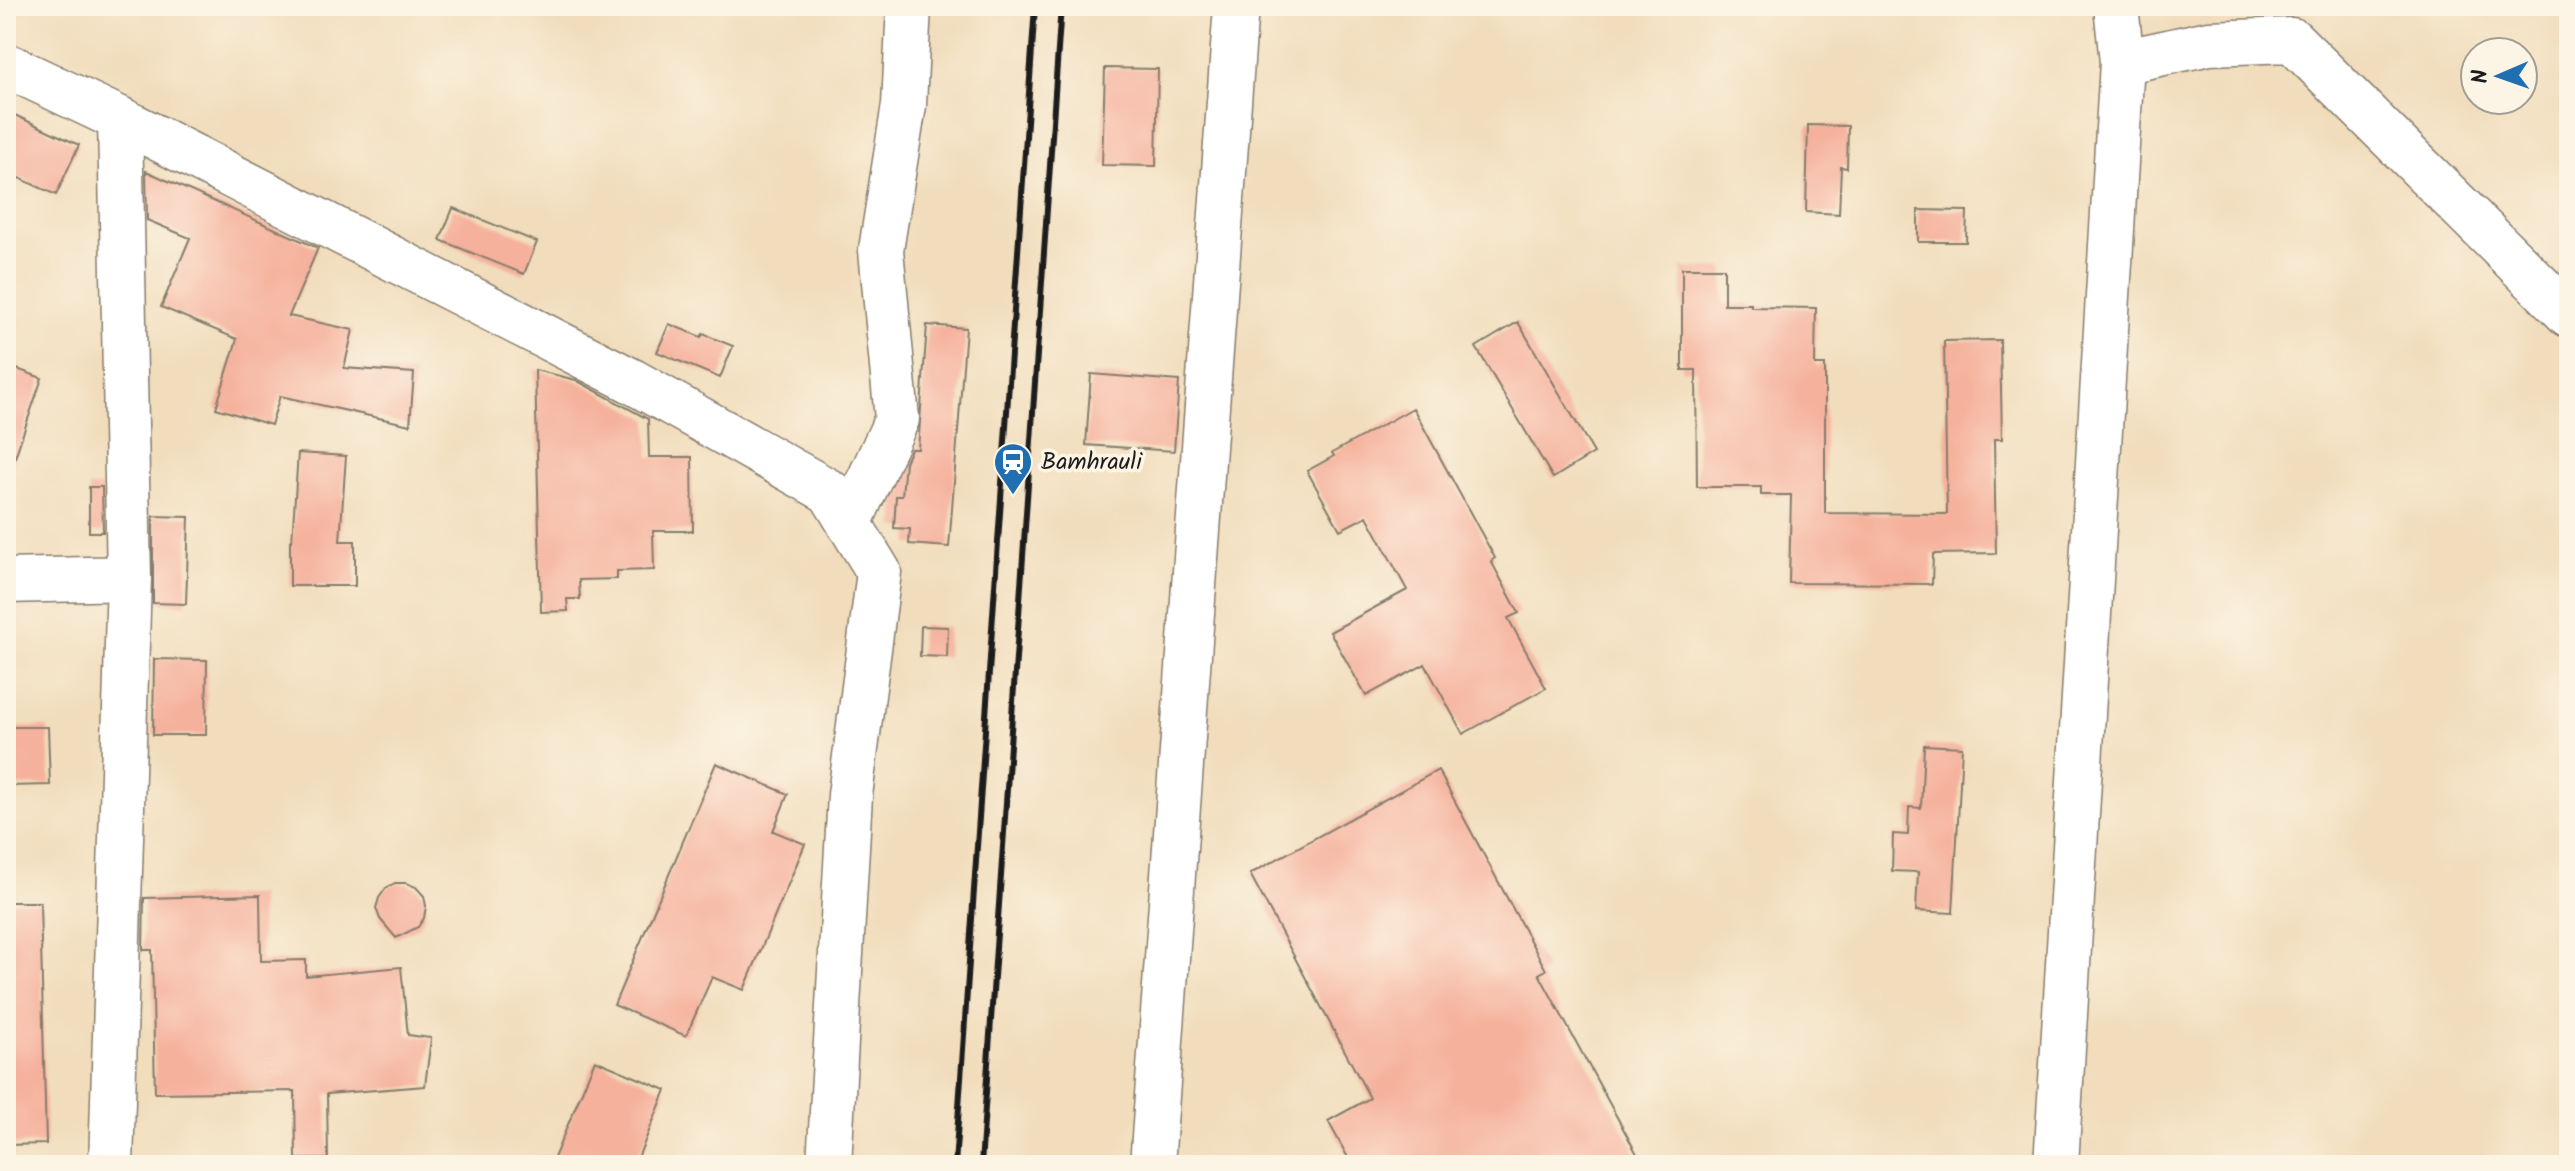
<svg xmlns="http://www.w3.org/2000/svg" width="2575" height="1171" font-family="Kalam,sans-serif">
  <style>
    .building { fill: #f5b19b }
    .lines { fill: none; stroke-linecap: round; stroke-linejoin: round }
    .minor-casing { stroke: #867c6c; stroke-width: 47 }
    .major-casing { stroke: #867c6c; stroke-width: 47 }
    .minor { stroke: #fff; stroke-width: 44 }
    .major { stroke: #fff; stroke-width: 44 }
    .rail { stroke: #1c1c1c; stroke-width: 6 }
    .labels { text-anchor: middle; dominant-baseline: central; stroke-width: 7; stroke-linejoin: round; paint-order: stroke }
    .poi-label { font-size: 24px; fill: #1c1c1c; stroke: #fcf5e5; text-anchor: start }
  </style>
  <rect width="100%" height="100%" fill="#fcf5e5"/>
  <filter id="ink" filterUnits="userSpaceOnUse"><feTurbulence type="fractalNoise" baseFrequency=".0125" numOctaves="2"/><feDisplacementMap in="SourceGraphic" scale="16" xChannelSelector="R" yChannelSelector="G"/><feConvolveMatrix kernelMatrix="1 2 1 2 8 2 1 2 1" color-interpolation-filters="sRGB"/></filter>
  <filter id="wash" filterUnits="userSpaceOnUse"><feTurbulence type="fractalNoise" baseFrequency=".006" numOctaves="4" result="noise"/><feDisplacementMap in="SourceGraphic" scale="32" xChannelSelector="R" yChannelSelector="G"/><feGaussianBlur stdDeviation="1.8" result="paint"/><feColorMatrix in="noise" values="0 0 0 0 0 0 0 0 0 0 0 0 0 0 0 0 0 1.4 0 .05"/><feComposite in="paint" operator="in"/></filter>
  <g filter="url(#wash)">
    <rect width="100%" height="100%" fill="#f1ddbc"/>
    <g id="blocks">
      <path class="building" d="M 1105,68 L 1158,69 L 1156,166 L 1102,165 Z
        M 6,111 L 79,145 L 56,195 L 6,172 Z
        M 1808,125 L 1848,126 L 1847,168 L 1841,167 L 1839,214 L 1806,212 Z
        M 146,171 L 318,248 L 289,316 L 353,330 L 344,368 L 414,373 L 410,425 L 280,396 L 271,425 L 216,408 L 237,339 L 161,307 L 190,238 L 147,220 Z
        M 453,208 L 537,242 L 524,274 L 440,240 Z
        M 1918,210 L 1967,211 L 1966,242 L 1918,242 Z
        M 1682,268 L 1724,268 L 1724,304 L 1751,304 L 1751,307 L 1816,308 L 1815,365 L 1825,365 L 1825,513 L 1947,514 L 1944,341 L 2000,340 L 2002,439 L 1994,439 L 1996,553 L 1933,554 L 1932,584 L 1789,583 L 1791,495 L 1761,495 L 1761,487 L 1697,487 L 1696,370 L 1682,370 Z
        M 1518,322 L 1594,453 L 1553,478 L 1476,347 Z
        M 669,324 L 701,337 L 703,334 L 733,346 L 720,378 L 657,352 Z
        M 927,325 L 966,328 L 949,547 L 909,544 L 910,529 L 894,528 L 896,496 L 902,496 L 905,462 L 911,449 L 918,449 Z
        M 6,365 L 42,378 L 11,469 L 6,468 Z
        M 535,370 L 576,380 L 648,419 L 649,457 L 692,457 L 693,531 L 653,531 L 654,570 L 617,571 L 617,579 L 579,580 L 580,599 L 567,599 L 568,611 L 541,612 Z
        M 1091,374 L 1179,381 L 1174,451 L 1086,445 Z
        M 1413,408 L 1495,558 L 1491,561 L 1519,613 L 1508,618 L 1546,688 L 1463,734 L 1425,664 L 1366,696 L 1330,632 L 1407,590 L 1367,516 L 1340,530 L 1307,471 L 1334,456 L 1332,453 Z
        M 298,453 L 346,456 L 340,541 L 355,541 L 355,586 L 290,586 L 290,541 L 292,541 Z
        M 89,487 L 102,487 L 103,532 L 89,532 Z
        M 153,516 L 189,517 L 186,604 L 153,603 Z
        M 921,626 L 948,627 L 947,657 L 920,656 Z
        M 154,659 L 207,660 L 206,735 L 153,735 Z
        M 6,727 L 48,727 L 50,785 L 6,786 Z
        M 1924,745 L 1962,747 L 1953,913 L 1916,911 L 1918,872 L 1892,871 L 1893,834 L 1908,835 L 1909,807 L 1921,808 Z
        M 716,763 L 788,794 L 773,831 L 805,844 L 744,990 L 712,977 L 686,1036 L 614,1005 Z
        M 1438,770 L 1546,970 L 1539,974 L 1643,1165 L 1352,1165 L 1328,1121 L 1370,1098 L 1250,874 Z
        M 395,883 L 406,883 L 416,887 L 424,896 L 426,906 L 424,918 L 418,927 L 396,938 L 380,919 L 376,908 L 379,898 L 386,888 Z
        M 260,895 L 261,961 L 306,960 L 306,976 L 401,967 L 408,1035 L 431,1038 L 425,1086 L 327,1094 L 328,1159 L 296,1159 L 295,1091 L 155,1093 L 152,950 L 143,950 L 144,898 Z
        M 6,902 L 40,902 L 46,1144 L 6,1145 Z
        M 595,1060 L 666,1090 L 635,1165 L 551,1165 Z"/>
    </g>
  </g>
  <g filter="url(#ink)">
    <use href="#blocks" fill-opacity="0" stroke="#867c6c" stroke-width="2"/>
    <g class="lines">
      <g class="minor-casing">
        <path id="minor" d="M 2122,62 L 2209,43 L 2292,40 L 2569,315
          M 6,65 L 120,119 L 632,381 L 830,492 L 879,572 L 850,795 L 829,1165
          M 849,524 L 897,419 L 881,250 L 904,105 L 909,6
          M 6,581 L 129,578
          M 111,1165 L 129,578 L 120,119
          M 2056,1165 L 2122,62 L 2116,6"/>
      </g>
      <g class="major-casing">
        <path id="major" d="M 1152,1165 L 1236,6"/>
      </g>
      <use href="#minor" class="minor"/>
      <use href="#major" class="major"/>
      <path class="rail" d="M 955,1165 L 1035,6
        M 981,1165 L 1061,6"/>
    </g>
  </g>
  <defs>
    <g id="station-pin" transform="scale(2)"><path d="M0 17L-7.5 6A9.5 9.5 0 1 1 7.5 6Z" fill="#1f6fb2" stroke="#fcf5e5"/><path d="M-3-6H3Q5-6 5-4V2Q5 4 3 4L4.5 6H3L1.5 4h-3L-3 6H-4.5L-3 4Q-5 4-5 2V-4Q-5-6-3-6ZM-3.5-4v3h7v-3ZM-3.5 1v1.5H-2V1ZM2 1v1.5H3.5V1Z" fill="#fff"/></g>
  </defs>
  <g fill-rule="evenodd">
    <use href="#station-pin" x="1013" y="462"/>
  </g>
  <g class="labels">
    <g class="poi-label">
      <text x="1041" y="462">Bamhrauli</text>
    </g>
  </g>
  <rect width="2575" height="1171" fill="none" stroke="#fcf5e5" stroke-width="32"/>
  <g transform="translate(2499 76) rotate(268)"><circle r="38" fill="#fcf5e5" stroke="#a29e95" stroke-width="2"/>
  <path d="M0-6L14 30L0 20L-14 30Z" fill="#1f6fb2"/>
  <text y="-12" font-size="22" font-weight="bold" text-anchor="middle" fill="#1c1c1c">N</text>
  </g>
</svg>
